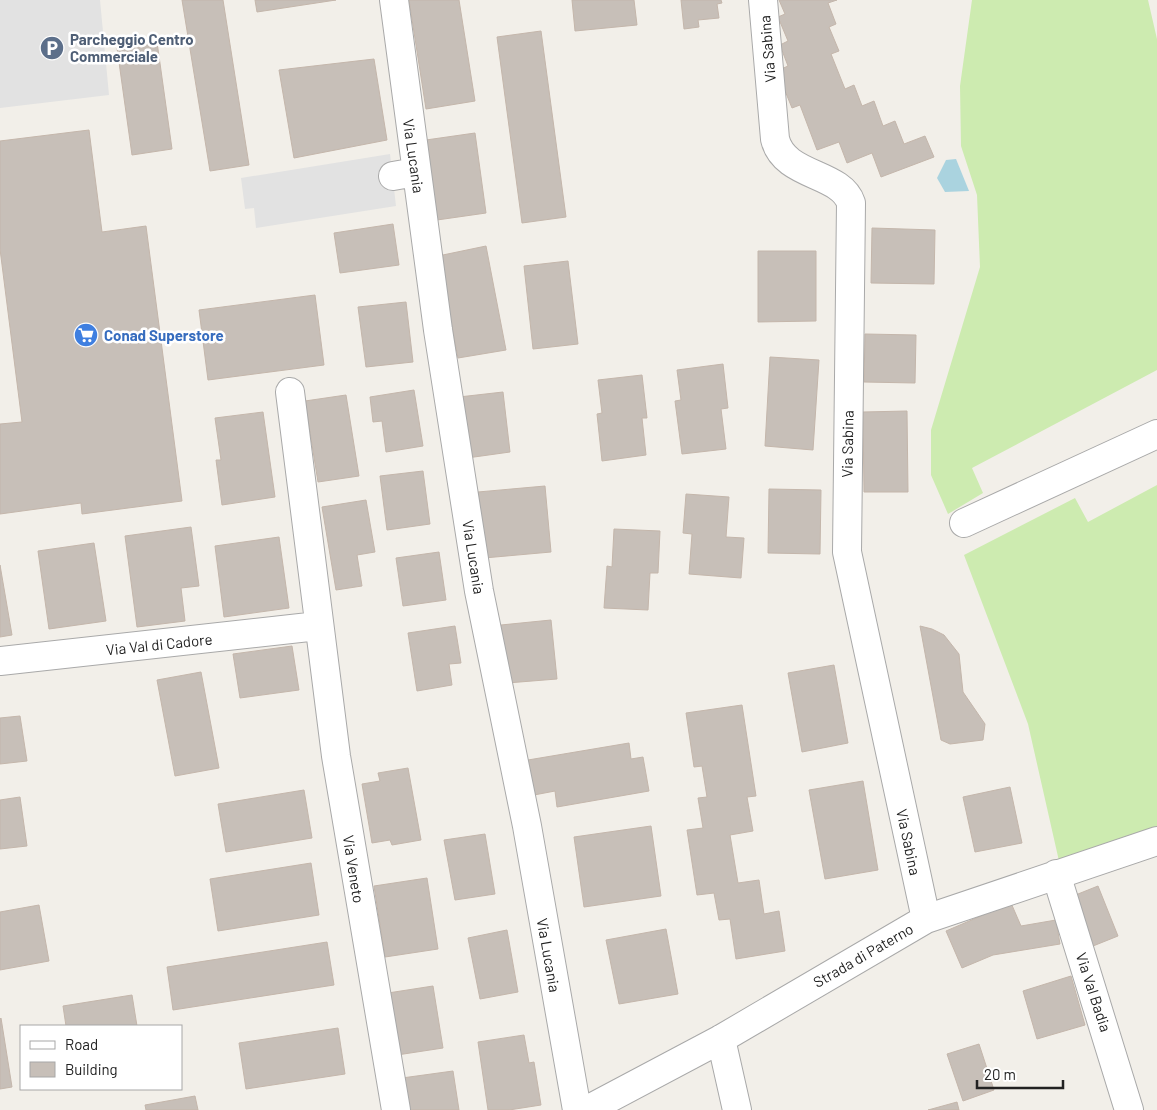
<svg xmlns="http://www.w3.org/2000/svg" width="1157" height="1110" font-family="Barlow,sans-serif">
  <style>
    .grass { fill: #cdebb0 }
    .parking { fill: #e2e2e2 }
    .water { fill: #aad3df }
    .building { fill: #c7bfb8; stroke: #c4b6ab }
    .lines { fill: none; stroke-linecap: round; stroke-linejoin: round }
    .minor-casing { stroke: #a9a9a9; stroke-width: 30 }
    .minor { stroke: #fff; stroke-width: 28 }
    .labels { text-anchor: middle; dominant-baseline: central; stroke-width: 5; stroke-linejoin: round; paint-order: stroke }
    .service-label { font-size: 15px; font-weight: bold; fill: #4e5e75; stroke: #fff; text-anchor: start }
    .street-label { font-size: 15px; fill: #222; stroke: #fff }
    .shop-label { font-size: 15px; font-weight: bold; fill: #366cbe; stroke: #fff; text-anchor: start }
  </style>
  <rect width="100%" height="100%" fill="#f2efe9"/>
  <path class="grass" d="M 972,0 L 1148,0 L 1157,39 L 1157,370 L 972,468 L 983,493 L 948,514 L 931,475 L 931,430 L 980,267 L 977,195 L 961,146 L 960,86 Z
    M 1157,485 L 1157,829 L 1059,861 L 1028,724 L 964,555 L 1075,498 L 1088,522 Z"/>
  <path class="parking" d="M 0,0 L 100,0 L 109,95 L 0,108 Z
    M 390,154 L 396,206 L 256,228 L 254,208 L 245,209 L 241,178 Z"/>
  <path class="water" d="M 956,159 L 969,191 L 945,192 L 937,178 L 946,160 Z"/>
  <path class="building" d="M 182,0 L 223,0 L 249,165 L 210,171 Z
    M 255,0 L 336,0 L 257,12 Z
    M 409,0 L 459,0 L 475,101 L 426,109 Z
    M 572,0 L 634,0 L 637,25 L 575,31 Z
    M 681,0 L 721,0 L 722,3 L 717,4 L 719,18 L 698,20 L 699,27 L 684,29 Z
    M 779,0 L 837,0 L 828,3 L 836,24 L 829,27 L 839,51 L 831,54 L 845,89 L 854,85 L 862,106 L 874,101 L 883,126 L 895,121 L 904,144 L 925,136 L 934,157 L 881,177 L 872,153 L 847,163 L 839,142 L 817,150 L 800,105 L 792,108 L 777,71 L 788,66 L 780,45 L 788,41 L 778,17 L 785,14 Z
    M 541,31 L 566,217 L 522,223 L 497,37 Z
    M 157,42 L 172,149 L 132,155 L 117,48 Z
    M 374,59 L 387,140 L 294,158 L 279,70 Z
    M 89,130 L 102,232 L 146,226 L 182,501 L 82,514 L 81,503 L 0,514 L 0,424 L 22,422 L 0,249 L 0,141 Z
    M 475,133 L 486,213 L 437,220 L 426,140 Z
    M 393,224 L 399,265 L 340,273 L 334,233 Z
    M 872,228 L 935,230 L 934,284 L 871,283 Z
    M 486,246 L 506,350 L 458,358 L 438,256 Z
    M 758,251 L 816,251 L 816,321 L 758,322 Z
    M 568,261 L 578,344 L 533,349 L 524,266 Z
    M 315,295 L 324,365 L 208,380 L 199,310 Z
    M 406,302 L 413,362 L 366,367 L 358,307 Z
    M 865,334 L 916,335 L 915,383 L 864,382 Z
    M 770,357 L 819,360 L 813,450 L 765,446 Z
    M 723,364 L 728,408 L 721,409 L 726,449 L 682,454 L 675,401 L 681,400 L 677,370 Z
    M 642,375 L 647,418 L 642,418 L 646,455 L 602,461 L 597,414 L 602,413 L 598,380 Z
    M 414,390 L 423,446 L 386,452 L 382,421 L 373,422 L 370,397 Z
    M 503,392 L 510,452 L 467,458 L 459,397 Z
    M 346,395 L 359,476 L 318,482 L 305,401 Z
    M 907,411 L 908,492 L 864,492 L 863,412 Z
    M 263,412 L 275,497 L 222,505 L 216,460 L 221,460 L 215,418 Z
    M 423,471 L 430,524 L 387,530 L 380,476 Z
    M 545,486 L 551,552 L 484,558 L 478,492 Z
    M 769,489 L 821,490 L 820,554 L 768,553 Z
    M 686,494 L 729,497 L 726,537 L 744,538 L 741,578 L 689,574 L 692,534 L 683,533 Z
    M 366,500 L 375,552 L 357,555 L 362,586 L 336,590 L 322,507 Z
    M 191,527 L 199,586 L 181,588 L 185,621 L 137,627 L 125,536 Z
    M 614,529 L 660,531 L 658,573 L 650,573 L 648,610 L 604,608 L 607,566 L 612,567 Z
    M 279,537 L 289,608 L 224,617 L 215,546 Z
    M 94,543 L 106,621 L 49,629 L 38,551 Z
    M 439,552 L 446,600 L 403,606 L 396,558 Z
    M 0,565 L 12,635 L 0,637 Z
    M 551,620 L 557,679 L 507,683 L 501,625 Z
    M 455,626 L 461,663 L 449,664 L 452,685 L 417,691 L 408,633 Z
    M 920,626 L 932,629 L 944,635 L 959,654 L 963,692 L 985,724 L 983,740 L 950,744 L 941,740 Z
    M 292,646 L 299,690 L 240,698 L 233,654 Z
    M 834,665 L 848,743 L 802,752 L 788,673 Z
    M 201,672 L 219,768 L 175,776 L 157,680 Z
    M 742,705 L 756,796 L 747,797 L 753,831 L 730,835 L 738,883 L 759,880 L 764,914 L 779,911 L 785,951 L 736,959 L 730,919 L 719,920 L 714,893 L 697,895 L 687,830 L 703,828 L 698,798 L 707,797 L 702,766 L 694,767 L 686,713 Z
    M 20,716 L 27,761 L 0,764 L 0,718 Z
    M 629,743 L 631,759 L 643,757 L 649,791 L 557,807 L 555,791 L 534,795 L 528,760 Z
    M 408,768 L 421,840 L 392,845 L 390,840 L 372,843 L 362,784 L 380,781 L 378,773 Z
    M 863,781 L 878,870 L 825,879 L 809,790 Z
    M 1010,787 L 1022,843 L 975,852 L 963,797 Z
    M 304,790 L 312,838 L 226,852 L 218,804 Z
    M 20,797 L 27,846 L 0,849 L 0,800 Z
    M 651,826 L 661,896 L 584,907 L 574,837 Z
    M 485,834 L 495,894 L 455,900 L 444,840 Z
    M 311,863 L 319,915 L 218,931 L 210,879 Z
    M 427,878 L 438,949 L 385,957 L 374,886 Z
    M 1098,886 L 1118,936 L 1093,946 L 1073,896 Z
    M 1011,903 L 1021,926 L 1056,920 L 1060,944 L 993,955 L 962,968 L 946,931 Z
    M 39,905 L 49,961 L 0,970 L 0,912 Z
    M 666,929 L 678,994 L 619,1004 L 606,940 Z
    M 507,930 L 518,992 L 480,999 L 468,938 Z
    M 327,942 L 334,985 L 173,1010 L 167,967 Z
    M 1071,976 L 1085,1025 L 1037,1039 L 1023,991 Z
    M 433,986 L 443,1048 L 397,1055 L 388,993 Z
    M 132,995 L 137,1026 L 66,1026 L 63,1006 Z
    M 1,1018 L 12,1087 L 0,1089 L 0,1019 Z
    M 338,1028 L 345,1074 L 246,1089 L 239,1043 Z
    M 524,1035 L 529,1063 L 534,1062 L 541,1105 L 509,1110 L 488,1110 L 478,1042 Z
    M 979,1044 L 994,1090 L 963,1101 L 947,1054 Z
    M 453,1071 L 459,1110 L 407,1110 L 402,1078 Z
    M 195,1096 L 198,1110 L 146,1110 L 145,1105 Z
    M 957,1102 L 959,1110 L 928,1110 Z"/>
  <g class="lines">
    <g class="minor-casing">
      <path id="minor" d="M 394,0 L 438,330 L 479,591 L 527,826 L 577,1110
        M 763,0 L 775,139 C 784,177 841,172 851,203 L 847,552 L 926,919
        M 393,176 L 416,172
        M 290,392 L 336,756 L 396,1110
        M 964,523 L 1157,434
        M 0,661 L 318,626
        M 1056,874 L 1129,1110
        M 721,1039 L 737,1110
        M 587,1110 L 721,1039 L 926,919 L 1157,841"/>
    </g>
    <use href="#minor" class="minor"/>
  </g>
  <defs>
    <g id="parking-disc" transform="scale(1.25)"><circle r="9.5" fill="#5c6f8a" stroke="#fff"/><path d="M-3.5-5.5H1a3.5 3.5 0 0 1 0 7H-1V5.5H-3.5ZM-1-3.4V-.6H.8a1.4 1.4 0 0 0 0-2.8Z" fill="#fff"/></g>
    <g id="supermarket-disc" transform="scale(1.25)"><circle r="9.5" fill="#3f7fe0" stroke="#fff"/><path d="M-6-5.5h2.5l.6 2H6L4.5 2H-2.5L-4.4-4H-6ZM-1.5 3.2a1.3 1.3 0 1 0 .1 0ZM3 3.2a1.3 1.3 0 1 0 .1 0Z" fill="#fff"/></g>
  </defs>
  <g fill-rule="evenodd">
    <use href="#parking-disc" x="52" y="48"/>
    <use href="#supermarket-disc" x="86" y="335"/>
  </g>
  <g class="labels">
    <g class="service-label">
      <text x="70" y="39">Parcheggio Centro<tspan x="70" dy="17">Commerciale</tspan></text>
    </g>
    <g class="street-label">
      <text transform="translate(767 49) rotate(-95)">Via Sabina</text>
      <text transform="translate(414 156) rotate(82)">Via Lucania</text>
      <text transform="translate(847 444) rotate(-89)">Via Sabina</text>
      <text transform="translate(474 557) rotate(81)">Via Lucania</text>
      <text transform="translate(159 644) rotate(-6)">Via Val di Cadore</text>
      <text transform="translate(909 842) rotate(78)">Via Sabina</text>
      <text transform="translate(354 869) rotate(81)">Via Veneto</text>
      <text transform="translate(549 955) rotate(80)">Via Lucania</text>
      <text transform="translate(863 955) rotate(-30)">Strada di Paterno</text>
      <text transform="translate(1094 992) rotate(72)">Via Val Badia</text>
    </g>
    <g class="shop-label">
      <text x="104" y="335">Conad Superstore</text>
    </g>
  </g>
  <rect x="20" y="1025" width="162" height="65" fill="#ffffff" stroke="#a7a7a7"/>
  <rect x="30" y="1041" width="25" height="8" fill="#ffffff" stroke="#a7a7a7"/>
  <text x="65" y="1050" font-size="15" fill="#222222">Road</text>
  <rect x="30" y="1062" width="25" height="15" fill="#c7bfb8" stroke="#a7a7a7"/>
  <text x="65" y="1075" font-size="15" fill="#222222">Building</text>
  <path d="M977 1080v8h86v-8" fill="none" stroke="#222222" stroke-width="2.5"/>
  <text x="984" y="1080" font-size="15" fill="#222222" stroke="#ffffff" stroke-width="4" paint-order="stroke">20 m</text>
</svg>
